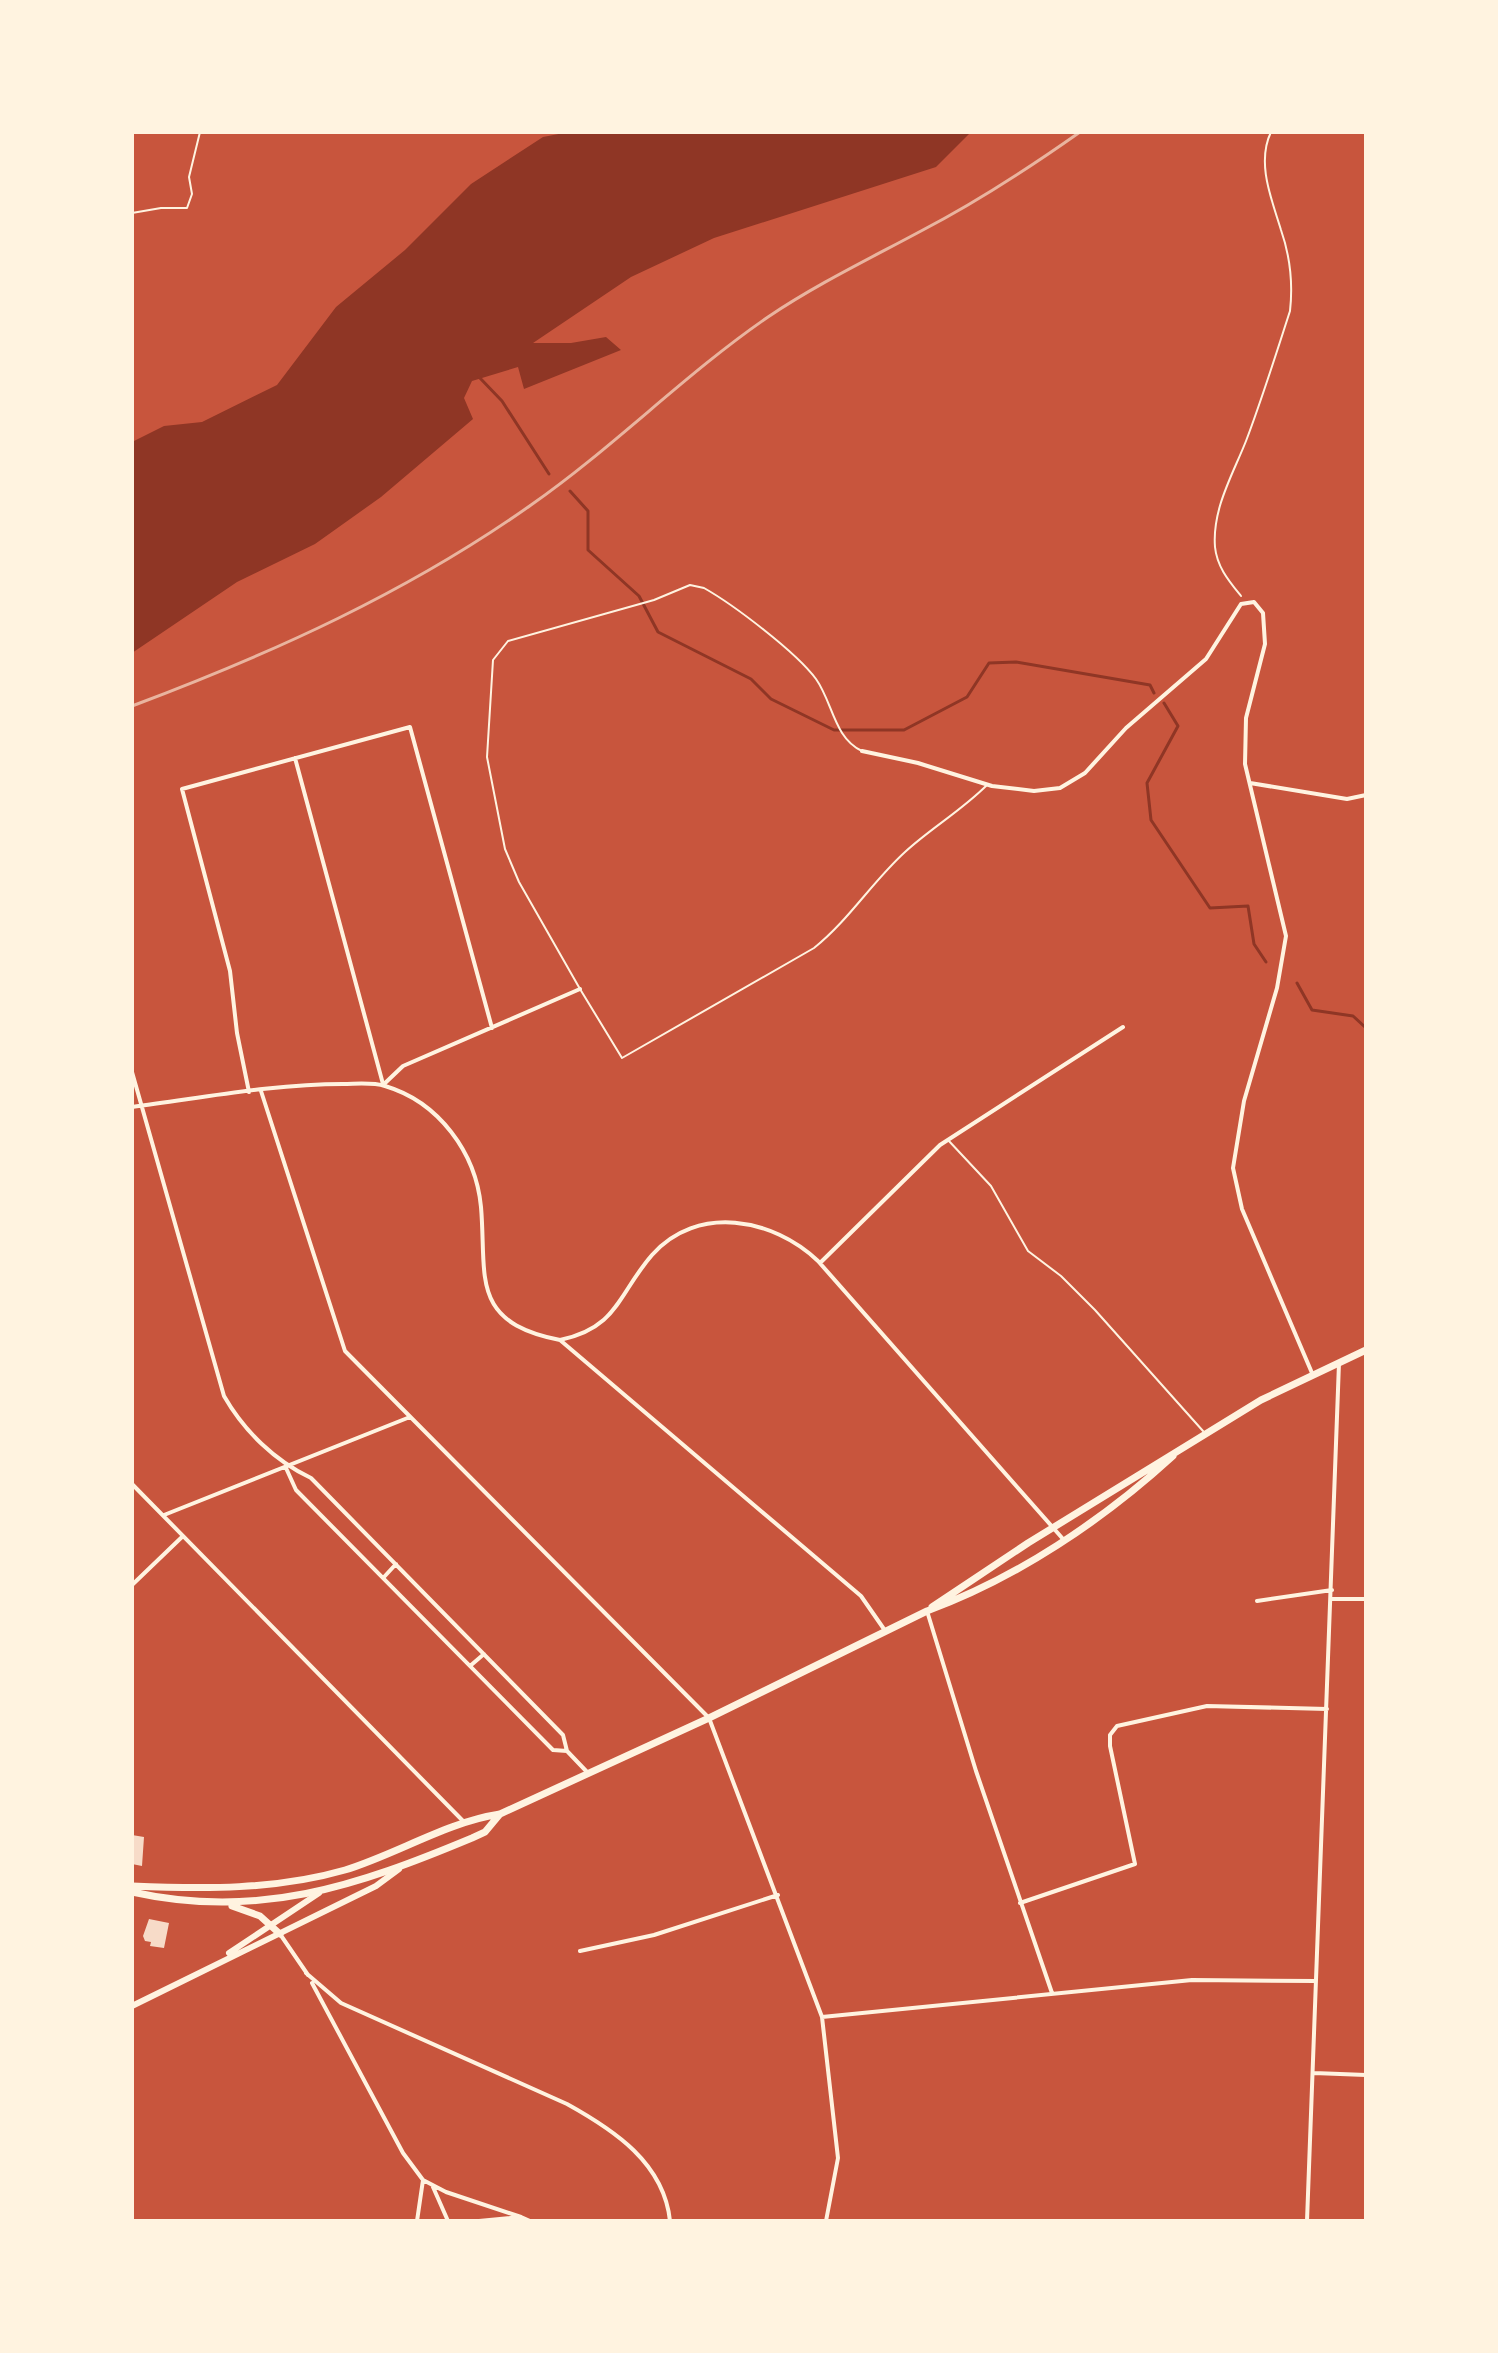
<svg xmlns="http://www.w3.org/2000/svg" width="1498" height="2353" font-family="'Noto Serif',serif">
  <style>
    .water { fill: #8f3625 }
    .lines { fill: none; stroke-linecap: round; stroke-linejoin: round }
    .stream { stroke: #8f3625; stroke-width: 3 }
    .building { fill: #f7dbc8 }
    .path { stroke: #fff3e0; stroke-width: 2 }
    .service { stroke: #fff3e0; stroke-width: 2 }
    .minor { stroke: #fff3e0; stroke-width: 4 }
    .secondary { stroke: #fff3e0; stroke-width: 6 }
    .primary { stroke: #fff3e0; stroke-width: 7 }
    .rail { stroke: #e9b49f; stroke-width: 3 }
  </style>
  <rect width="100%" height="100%" fill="#c8553d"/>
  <path class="water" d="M 569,132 L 971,132 L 936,167 L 714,238 L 631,277 L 533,343 L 571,343 L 606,337 L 621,350 L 524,389 L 518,367 L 472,381 L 464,398 L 473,419 L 381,497 L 315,544 L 237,582 L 132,653 L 132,442 L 164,426 L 202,422 L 277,385 L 336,307 L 405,250 L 471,184 L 543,137 Z"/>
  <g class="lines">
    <path class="stream" d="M 479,377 L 502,401 L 549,474
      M 570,491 L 588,511 L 588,550 L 639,596 L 658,632 L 751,679 L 771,699 L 834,730 L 904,730 L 967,697 L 989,663 L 1016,662 L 1150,685 L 1154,693
      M 1164,703 L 1178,726 L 1147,783 L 1151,820 L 1210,908 L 1248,906 L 1254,944 L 1266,962
      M 1297,983 L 1312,1010 L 1353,1016 L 1366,1028"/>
  </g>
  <path class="building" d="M 132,1835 L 144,1837 L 142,1866 L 132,1864 Z
    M 149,1919 L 169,1923 L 164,1948 L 150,1946 L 151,1942 L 145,1941 L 143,1936 Z"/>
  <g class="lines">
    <path class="path" d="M 173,132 L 184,132
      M 132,213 L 161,208 L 187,208 L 192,194 L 189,177 L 200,132
      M 1241,596 C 1229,581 1217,567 1215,547 C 1212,509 1233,474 1246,441 C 1262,399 1276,354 1290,311 C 1293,284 1290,256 1281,230 C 1272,200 1256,163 1271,132"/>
    <path class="service" d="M 862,751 C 834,738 833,703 816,679 C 796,652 734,605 704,588 L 690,585 L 654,600 L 508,641 L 493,660 L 487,757 L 505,849 L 519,882 L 580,989 L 622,1058 L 814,948 C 849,920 872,882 905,852 C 931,828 961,811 987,785
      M 948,1140 L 991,1186 L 1028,1251 L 1061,1276 L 1095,1310 L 1203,1431"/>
    <path class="minor" d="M 862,751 L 918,763 L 992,786 L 1034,791 L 1060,788 L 1085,773 L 1126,728 L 1206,659 L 1241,604 L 1254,602 L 1263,613 L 1265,644 L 1246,718 L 1245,764 L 1286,936 L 1277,988 L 1244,1101 L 1233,1168 L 1242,1209 L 1312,1373
      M 295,758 L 383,1084
      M 1250,783 L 1347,799 L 1366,795
      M 132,1072 L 224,1396 C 244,1431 275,1461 311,1478 L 563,1735 L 567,1751 L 588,1773
      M 383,1085 L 403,1066 L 580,989
      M 261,1091 L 345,1351 L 709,1718 L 822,2017 L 838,2158 L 826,2221
      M 249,1092 L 237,1033 L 230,971 L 182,789 L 410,727 L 492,1028
      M 132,1107 C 202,1098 273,1084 343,1084 C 356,1084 372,1082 385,1086 C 439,1102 476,1153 481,1207 C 487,1277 469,1322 560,1340 L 861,1596 L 886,1632
      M 820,1263 L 940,1145 L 1123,1027
      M 560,1340 C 618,1328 618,1294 652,1255 C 697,1204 773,1218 818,1261 L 1063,1539
      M 286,1468 L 296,1490 L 553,1750 L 567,1751
      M 132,1484 L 464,1822
      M 164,1515 L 410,1417
      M 384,1577 L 396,1564
      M 132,1585 L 183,1536
      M 1332,1599 L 1366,1599
      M 1257,1601 L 1332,1590
      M 927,1611 L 976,1771 L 1052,1993
      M 470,1666 L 484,1654
      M 1020,1903 L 1135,1864 L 1110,1746 L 1110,1735 L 1117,1726 L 1207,1706 L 1327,1709
      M 280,1934 L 308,1975
      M 580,1951 L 654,1935 L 778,1895
      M 306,1973 L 341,2003 L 567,2104 C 614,2130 664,2163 670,2221
      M 312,1983 L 403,2153 L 423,2180 L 417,2221
      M 822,2017 L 1192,1980 L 1316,1981
      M 1314,2073 L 1366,2075
      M 423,2180 L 446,2192 L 521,2217
      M 433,2187 L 448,2221
      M 479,2221 L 521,2217 L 530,2221
      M 1307,2221 L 1339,1363"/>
    <path class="secondary" d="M 229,1953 L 319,1893
      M 132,2006 L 376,1886 L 399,1869"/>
    <path class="primary" d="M 932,1607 L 1028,1543 L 1261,1400 L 1366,1350
      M 132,1886 C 203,1889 276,1890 345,1870 C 397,1854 447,1822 500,1814 L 709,1718 L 927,1611 C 1017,1578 1103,1520 1173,1456
      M 132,1892 C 258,1920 357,1886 472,1838 L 485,1832 L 500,1814
      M 232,1906 L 260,1916 L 280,1934"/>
    <path class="rail" d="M 132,706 C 273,653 408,592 531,505 C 614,447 685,374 768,317 C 817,284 869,259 921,231 C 977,202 1029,168 1080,132"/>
  </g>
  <rect width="1498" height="2353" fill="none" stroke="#fff3e0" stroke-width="268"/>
</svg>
